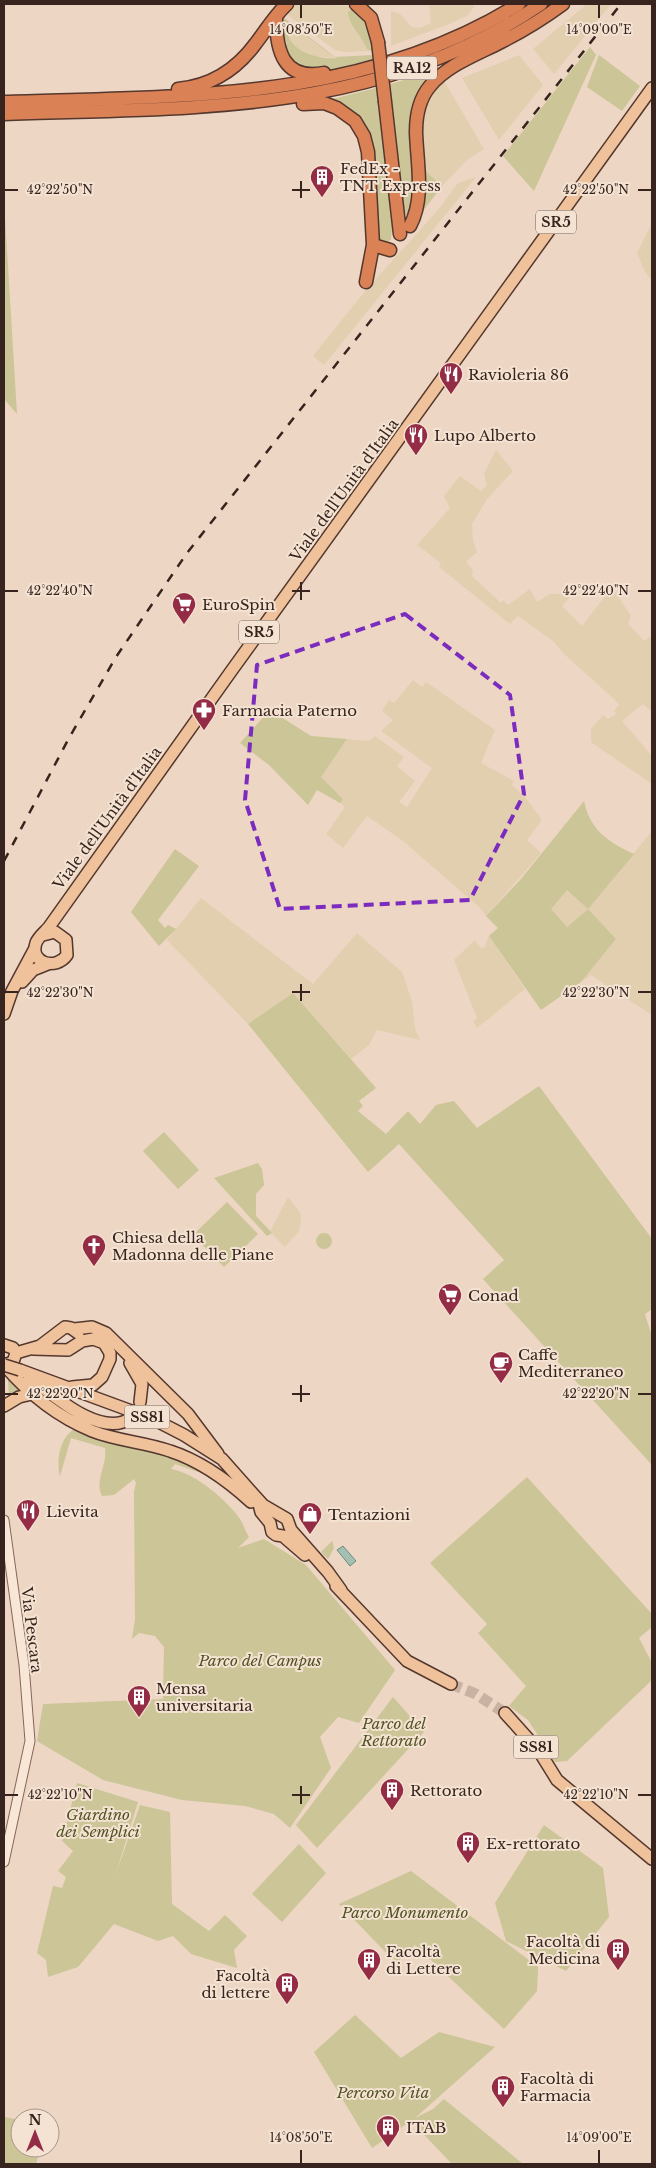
<svg xmlns="http://www.w3.org/2000/svg" width="656" height="2168" font-family="'Libre Baskerville',serif">
  <style>
    .farmland { fill: #e2cfb0 }
    .green { fill: #cbc597; fill-rule: evenodd }
    .water { fill: #a5c0b2; stroke: #6c8d7d }
    .lines { fill: none; stroke-linecap: round; stroke-linejoin: round }
    .major-tunnel { stroke: #c9b2a2; stroke-width: 11; stroke-dasharray: 11 5.5; stroke-linecap: butt }
    .minor-casing { stroke: #86675a; stroke-width: 11 }
    .major-casing { stroke: #54372e; stroke-width: 14 }
    .highway-casing { stroke: #54372e; stroke-width: 15 }
    .minor { stroke: #f8e6d6; stroke-width: 9 }
    .major { stroke: #efc29b; stroke-width: 11 }
    .highway { stroke: #da8155; stroke-width: 12 }
    .rail { stroke: #37241e; stroke-width: 2.5; stroke-dasharray: 9 9; stroke-linecap: butt }
    .major-bridge-casing { stroke: #54372e; stroke-width: 14; stroke-linecap: butt }
    .highway-bridge-casing { stroke: #54372e; stroke-width: 15; stroke-linecap: butt }
    .major-bridge { stroke: #efc29b; stroke-width: 11 }
    .highway-bridge { stroke: #da8155; stroke-width: 12 }
    .marked { fill: none; stroke: #7b2cbf; stroke-width: 4; stroke-dasharray: 10 6; stroke-linejoin: round }
    .ticks { fill: none; stroke: #37241e; stroke-width: 2 }
    .labels { text-anchor: middle; dominant-baseline: central; stroke-width: 4; stroke-linejoin: round; paint-order: stroke }
    .shield { fill: #f4e3d2; stroke: #705d54; stroke-width: 1 }
    .shield-label { font-size: 14px; font-weight: bold; fill: #37241e }
    .poi-label { font-size: 15px; fill: #37241e; stroke: #f4e3d2; text-anchor: start }
    .street-label { font-size: 15px; fill: #37241e; stroke: #f4e3d2 }
    .park-label { font-size: 15px; font-style: italic; fill: #525325; stroke: #f4e3d2 }
    .ticks-label { font-size: 12px; text-anchor: middle; fill: #37241e; stroke: #f4e3d2; stroke-width: 4; stroke-linejoin: round; paint-order: stroke }
  </style>
  <rect width="100%" height="100%" fill="#edd6c3"/>
  <path class="farmland" d="M 296,4 L 348,6 L 356,11 L 370,38 L 372,51 L 344,52 L 335,50 L 289,16 L 287,12 Z
    M 429,4 L 473,4 L 474,7 L 468,15 L 454,22 L 391,46 L 391,11 L 400,14 L 412,27 L 420,28 L 431,23 Z
    M 587,4 L 611,4 L 554,74 L 533,49 Z
    M 288,22 L 330,54 L 338,58 L 314,56 L 295,47 L 289,38 Z
    M 519,55 L 543,85 L 499,140 L 462,78 Z
    M 443,79 L 484,149 L 467,160 L 442,186 L 420,166 L 422,109 L 431,90 Z
    M 476,177 L 324,365 L 313,356 L 366,290 L 438,210 L 458,183 Z
    M 650,227 L 652,229 L 652,281 L 644,270 L 637,253 Z
    M 496,450 L 513,471 L 487,499 L 472,524 L 473,541 L 477,552 L 466,562 L 473,570 L 472,576 L 501,603 L 503,600 L 508,605 L 530,589 L 537,602 L 550,594 L 561,594 L 570,597 L 562,606 L 582,626 L 612,587 L 631,616 L 628,624 L 644,641 L 652,635 L 652,712 L 643,704 L 622,721 L 652,756 L 652,784 L 591,742 L 591,729 L 603,715 L 608,719 L 616,714 L 614,711 L 619,705 L 615,700 L 563,653 L 554,642 L 518,616 L 510,624 L 439,567 L 441,563 L 417,545 L 450,508 L 444,496 L 460,476 L 481,491 L 487,485 L 484,474 Z
    M 413,680 L 422,687 L 426,682 L 495,730 L 481,763 L 514,781 L 512,785 L 525,797 L 542,820 L 527,840 L 541,853 L 486,916 L 479,907 L 403,841 L 367,816 L 343,848 L 326,834 L 345,807 L 340,803 L 343,799 L 321,777 L 347,739 L 369,741 L 375,736 L 404,757 L 397,766 L 415,781 L 399,802 L 407,807 L 432,768 L 381,731 L 393,720 L 382,711 L 389,700 L 394,703 Z
    M 652,831 L 652,1015 L 591,975 L 581,982 L 616,939 L 588,909 L 567,927 L 550,909 L 567,889 L 588,909 Z
    M 201,898 L 313,984 L 357,933 L 402,972 L 412,1001 L 415,1029 L 420,1040 L 377,1030 L 369,1045 L 351,1059 L 293,993 L 248,1024 L 167,940 Z
    M 489,936 L 525,989 L 477,1028 L 473,1021 L 477,1018 L 454,960 L 475,940 L 480,947 L 484,948 Z
    M 288,1197 L 301,1214 L 301,1222 L 299,1231 L 285,1247 L 270,1232 Z"/>
  <path class="green" d="M 353,9 L 366,24 L 372,51 L 367,49 C 362,36 348,24 348,12 Z
    M 283,17 L 335,57 L 373,55 L 373,59 L 324,72 L 296,66 L 283,49 L 287,44 L 283,33 ZM 288,22 L 330,54 L 337,58 C 317,60 281,49 288,22 Z
    M 590,47 L 596,55 L 534,191 L 503,156 Z
    M 599,55 L 640,86 L 622,111 L 587,87 Z
    M 442,68 L 425,84 L 415,208 L 408,216 L 402,211 L 388,85 Z
    M 376,88 L 393,215 L 391,239 L 388,242 L 379,244 L 356,115 L 333,99 Z
    M 420,166 L 442,186 L 420,215 Z
    M 4,201 L 17,414 L 4,399 Z
    M 270,710 L 311,736 L 347,739 L 321,777 L 343,799 L 340,803 L 317,790 L 308,805 L 269,765 L 240,743 Z
    M 584,801 C 590,830 608,842 634,854 L 588,909 L 616,939 L 581,982 L 541,1010 L 489,936 L 498,928 L 486,916 L 521,879 ZM 567,890 L 588,909 L 567,927 L 551,909 Z
    M 175,849 L 199,866 L 158,920 L 165,928 L 168,925 L 176,929 L 159,946 L 131,912 Z
    M 293,993 L 376,1088 L 359,1101 L 363,1106 L 358,1111 L 386,1134 L 408,1111 L 420,1124 L 436,1105 L 454,1101 L 477,1128 L 539,1086 L 652,1239 L 652,1309 L 645,1314 L 652,1337 L 652,1465 L 483,1279 L 504,1260 L 399,1144 L 368,1172 L 248,1024 Z
    M 164,1132 L 199,1170 L 178,1189 L 143,1151 Z
    M 258,1163 L 262,1169 L 264,1185 L 256,1194 L 256,1216 L 272,1233 L 267,1236 L 214,1178 Z
    M 227,1202 L 258,1234 L 224,1267 L 193,1235 Z
    M316 1241a8 8 0 1 1 16 0a8 8 0 1 1-16 0Z
    M 8,1380 L 9,1380 L 25,1392 L 9,1399 Z
    M 77,1428 L 162,1451 L 203,1472 L 198,1472 L 175,1464 L 171,1469 C 195,1473 227,1500 240,1519 C 244,1525 245,1531 249,1537 L 238,1548 L 264,1539 L 306,1565 L 395,1670 L 359,1723 L 338,1717 L 320,1737 L 331,1768 L 290,1828 L 274,1814 L 245,1806 L 182,1800 L 103,1780 L 37,1741 L 43,1704 L 163,1699 L 164,1647 L 155,1636 L 139,1633 L 132,1639 L 135,1619 L 134,1492 L 136,1483 L 134,1479 L 114,1495 L 102,1496 C 94,1481 108,1464 105,1448 L 71,1438 L 60,1476 C 56,1460 60,1435 77,1428 Z
    M 527,1477 L 652,1614 L 652,1627 L 639,1638 L 652,1663 L 652,1680 L 567,1761 L 555,1762 L 528,1720 L 509,1706 L 526,1686 L 478,1633 L 487,1624 L 430,1563 Z
    M 332,1541 L 334,1548 L 328,1559 L 321,1552 Z
    M 393,1697 L 424,1732 L 317,1848 L 296,1825 Z
    M 77,1783 L 138,1802 L 115,1876 L 140,1805 L 170,1812 L 172,1904 L 209,1931 L 225,1915 L 247,1936 L 234,1950 L 237,1968 L 191,1954 L 173,1936 L 158,1941 L 114,1924 L 78,1967 L 48,1977 L 46,1960 L 37,1953 L 53,1886 L 62,1888 L 66,1877 L 58,1871 L 73,1851 L 62,1841 Z
    M 544,1825 L 603,1868 L 609,1917 L 566,1971 L 506,1941 L 495,1903 Z
    M 299,1844 L 326,1873 L 282,1922 L 252,1894 Z
    M 411,1871 L 538,1967 L 537,1991 L 504,2029 L 415,1945 L 396,1963 L 339,1904 Z
    M 355,2015 L 401,2058 L 439,2032 L 495,2047 L 415,2118 L 433,2109 L 444,2099 L 523,2164 L 452,2164 L 411,2121 L 372,2148 L 314,2052 Z
    M 4,2117 L 20,2120 L 20,2148 L 40,2148 L 36,2164 L 4,2164 Z"/>
  <path class="water" d="M 343,1546 L 356,1561 L 350,1566 L 337,1550 Z"/>
  <g class="lines">
    <path class="major-tunnel" d="M 451,1684 L 476,1694 L 505,1713"/>
    <g class="minor-casing">
      <path id="minor" d="M 4,1520 L 24,1665 L 30,1741 L 4,1862"/>
    </g>
    <g class="major-casing">
      <path id="major" d="M 43,935 L 55,932 L 66,940 L 67,955 C 56,971 29,963 36,943 C 38,937 45,932 49,927 L 232,670 L 652,88
        M 22,982 L 33,970 L 48,964
        M 4,1014 L 12,991 L 35,948
        M 74,1329 L 92,1327 L 106,1333 L 188,1414 L 218,1454
        M 4,1345 L 13,1348 L 16,1353 L 13,1362 L 4,1365
        M 33,1349 L 68,1350 L 82,1341 L 93,1339 L 104,1343 L 110,1353 L 110,1359 L 102,1377 L 93,1385 L 72,1387
        M 16,1353 L 40,1346 L 65,1327 L 71,1328 L 78,1333
        M 130,1363 L 142,1384 L 140,1402
        M 4,1365 C 27,1392 58,1417 92,1431 C 117,1441 145,1442 170,1451 C 201,1461 227,1480 251,1502
        M 20,1370 L 153,1419 L 184,1435 L 222,1459 L 263,1505 L 287,1519 L 291,1530 L 328,1572 L 341,1590
        M 29,1377 C 53,1395 101,1439 131,1418
        M 4,1406 L 19,1397 L 32,1394
        M 259,1504 L 261,1512 L 270,1523 L 272,1532 L 276,1535 L 283,1536 L 305,1555
        M 336,1586 L 407,1661 L 451,1684
        M 505,1713 L 539,1751 L 557,1780 L 652,1859"/>
    </g>
    <g class="highway-casing">
      <path id="highway" d="M 356,4 L 371,18 L 378,42
        M 276,17 C 276,50 283,81 324,73
        M 178,89 C 211,86 237,69 256,43 C 266,30 275,15 287,4
        M 4,102 C 181,96 362,102 519,4
        M 385,102 L 400,234
        M 303,104 L 324,103 L 337,108 L 355,121 L 364,136 L 368,152 L 373,245 L 366,282
        M 4,114 C 193,107 376,116 541,4
        M 410,226 C 425,198 417,164 416,132 C 416,116 419,99 430,86 C 447,65 478,54 501,42 C 523,31 544,18 563,4
        M 373,245 L 390,250"/>
    </g>
    <use href="#minor" class="minor"/>
    <use href="#major" class="major"/>
    <use href="#highway" class="highway"/>
    <path class="rail" d="M 4,861 L 69,738 L 116,657 L 187,553 L 621,4"/>
    <g class="major-bridge-casing">
      <path id="major-bridge" d="M 4,1365 L 20,1370"/>
    </g>
    <g class="highway-bridge-casing">
      <path id="highway-bridge" d="M 378,42 L 385,102"/>
    </g>
    <use href="#major-bridge" class="major-bridge"/>
    <use href="#highway-bridge" class="highway-bridge"/>
  </g>
  <path class="marked" d="M 405,614 L 510,695 L 524,794 L 470,900 L 280,909 L 245,800 L 257,665 Z"/>
  <path class="ticks" d="M 301,5 L 301,18M 599,5 L 599,18M 301,181 L 301,198M 5,190 L 18,190M 292,190 L 310,190M 638,190 L 651,190M 301,582 L 301,600M 5,591 L 18,591M 292,591 L 310,591M 638,591 L 651,591M 301,984 L 301,1001M 5,992 L 18,992M 292,992 L 310,992M 638,992 L 651,992M 301,1385 L 301,1402M 5,1394 L 18,1394M 292,1394 L 310,1394M 638,1394 L 651,1394M 301,1786 L 301,1804M 5,1795 L 18,1795M 292,1795 L 310,1795M 638,1795 L 651,1795M 301,2150 L 301,2163M 599,2150 L 599,2163"/>
  <defs>
    <g id="building-pin" transform="scale(1.25)"><path d="M0 17L-7.5 6A9.5 9.5 0 1 1 7.5 6Z" fill="#942c45" stroke="#f4e3d2"/><path d="M-4-6H4V6H1V3H-1V6H-4ZM-2.5-4.3h1.7v1.8h-1.7ZM.8-4.3h1.7v1.8H.8ZM-2.5-1h1.7V.8h-1.7ZM.8-1h1.7V.8H.8Z" fill="#fff"/></g>
    <g id="restaurant-pin" transform="scale(1.25)"><path d="M0 17L-7.5 6A9.5 9.5 0 1 1 7.5 6Z" fill="#942c45" stroke="#f4e3d2"/><path d="M-5-6h1v4h1v-4h1v4h1v-4h1v5L-1.5 .5V6h-2V.5L-5-1ZM5-6V6H3V1.5H1.5Q1.5-4 5-6Z" fill="#fff"/></g>
    <g id="supermarket-pin" transform="scale(1.25)"><path d="M0 17L-7.5 6A9.5 9.5 0 1 1 7.5 6Z" fill="#942c45" stroke="#f4e3d2"/><path d="M-6-5.5h2.5l.6 2H6L4.5 2H-2.5L-4.4-4H-6ZM-1.5 3.2a1.3 1.3 0 1 0 .1 0ZM3 3.2a1.3 1.3 0 1 0 .1 0Z" fill="#fff"/></g>
    <g id="pharmacy-pin" transform="scale(1.25)"><path d="M0 17L-7.5 6A9.5 9.5 0 1 1 7.5 6Z" fill="#942c45" stroke="#f4e3d2"/><path d="M-2-6h4v4h4v4h-4v4h-4v-4h-4v-4h4Z" fill="#fff"/></g>
    <g id="church-pin" transform="scale(1.25)"><path d="M0 17L-7.5 6A9.5 9.5 0 1 1 7.5 6Z" fill="#942c45" stroke="#f4e3d2"/><path d="M-1.2-6h2.4v3.5h3.3v2.4h-3.3V6h-2.4V-.1h-3.3v-2.4h3.3Z" fill="#fff"/></g>
    <g id="cafe-pin" transform="scale(1.25)"><path d="M0 17L-7.5 6A9.5 9.5 0 1 1 7.5 6Z" fill="#942c45" stroke="#f4e3d2"/><path d="M-5.5-4.5H6V0H3Q3 3.5 0 3.5H-2.5Q-5.5 3.5-5.5 0ZM3-3.2v2h1.7v-2ZM-6 4.5H4V6H-6Z" fill="#fff"/></g>
    <g id="shop-pin" transform="scale(1.25)"><path d="M0 17L-7.5 6A9.5 9.5 0 1 1 7.5 6Z" fill="#942c45" stroke="#f4e3d2"/><path d="M-5-2.5h2.3a2.7 3.5 0 0 1 5.4 0H5L5.5 6h-11ZM-1.5-2.5h3a1.5 2.3 0 0 0-3 0Z" fill="#fff"/></g>
  </defs>
  <g fill-rule="evenodd">
    <use href="#building-pin" x="322" y="177"/>
    <use href="#restaurant-pin" x="451" y="374"/>
    <use href="#restaurant-pin" x="416" y="435"/>
    <use href="#supermarket-pin" x="184" y="604"/>
    <use href="#pharmacy-pin" x="204" y="710"/>
    <use href="#church-pin" x="94" y="1246"/>
    <use href="#supermarket-pin" x="450" y="1295"/>
    <use href="#cafe-pin" x="501" y="1363"/>
    <use href="#restaurant-pin" x="28" y="1511"/>
    <use href="#shop-pin" x="310" y="1514"/>
    <use href="#building-pin" x="139" y="1697"/>
    <use href="#building-pin" x="392" y="1790"/>
    <use href="#building-pin" x="468" y="1843"/>
    <use href="#building-pin" x="618" y="1950"/>
    <use href="#building-pin" x="369" y="1960"/>
    <use href="#building-pin" x="287" y="1984"/>
    <use href="#building-pin" x="503" y="2087"/>
    <use href="#building-pin" x="388" y="2127"/>
  </g>
  <g class="labels">
    <g class="shield">
      <rect x="387" y="56.5" width="50" height="23" rx="4"/>
      <rect x="536" y="210.5" width="40" height="23" rx="4"/>
      <rect x="239" y="620.5" width="40" height="23" rx="4"/>
      <rect x="124.5" y="1405.5" width="45" height="23" rx="4"/>
      <rect x="513.5" y="1735.5" width="45" height="23" rx="4"/>
    </g>
    <g class="shield-label">
      <text x="412" y="68">RA12</text>
      <text x="556" y="222">SR5</text>
      <text x="259" y="632">SR5</text>
      <text x="147" y="1417">SS81</text>
      <text x="536" y="1747">SS81</text>
    </g>
    <g class="poi-label">
      <text x="340" y="168">FedEx -<tspan x="340" dy="17">TNT Express</tspan></text>
      <text x="468" y="374">Ravioleria 86</text>
      <text x="434" y="435">Lupo Alberto</text>
      <text x="202" y="604">EuroSpin</text>
      <text x="222" y="710">Farmacia Paterno</text>
      <text x="112" y="1237">Chiesa della<tspan x="112" dy="17">Madonna delle Piane</tspan></text>
      <text x="468" y="1295">Conad</text>
      <text x="518" y="1354">Caffe<tspan x="518" dy="17">Mediterraneo</tspan></text>
      <text x="46" y="1511">Lievita</text>
      <text x="328" y="1514">Tentazioni</text>
      <text x="156" y="1688">Mensa<tspan x="156" dy="17">universitaria</tspan></text>
      <text x="410" y="1790">Rettorato</text>
      <text x="486" y="1843">Ex-rettorato</text>
      <text x="600" y="1941" text-anchor="end">Facoltà di<tspan x="600" dy="17">Medicina</tspan></text>
      <text x="386" y="1951">Facoltà<tspan x="386" dy="17">di Lettere</tspan></text>
      <text x="270" y="1975" text-anchor="end">Facoltà<tspan x="270" dy="17">di lettere</tspan></text>
      <text x="520" y="2078">Facoltà di<tspan x="520" dy="17">Farmacia</tspan></text>
      <text x="406" y="2127">ITAB</text>
    </g>
    <g class="street-label">
      <text transform="translate(344 490) rotate(-54)">Viale dell'Unità d'Italia</text>
      <text transform="translate(107 818) rotate(-54)">Viale dell'Unità d'Italia</text>
      <text transform="translate(32 1630) rotate(83)">Via Pescara</text>
    </g>
    <g class="park-label">
      <text x="260" y="1660">Parco del Campus</text>
      <text x="394" y="1723">Parco del<tspan x="394" dy="17">Rettorato</tspan></text>
      <text x="98" y="1814">Giardino<tspan x="98" dy="17">dei Semplici</tspan></text>
      <text x="405" y="1912">Parco Monumento</text>
      <text x="383" y="2092">Percorso Vita</text>
    </g>
  </g>
  <g class="ticks-label">
    <text x="301" y="34">14°08'50"E</text>
    <text x="599" y="34">14°09'00"E</text>
    <text x="60" y="194">42°22'50"N</text>
    <text x="596" y="194">42°22'50"N</text>
    <text x="60" y="595">42°22'40"N</text>
    <text x="596" y="595">42°22'40"N</text>
    <text x="60" y="997">42°22'30"N</text>
    <text x="596" y="997">42°22'30"N</text>
    <text x="60" y="1398">42°22'20"N</text>
    <text x="596" y="1398">42°22'20"N</text>
    <text x="60" y="1799">42°22'10"N</text>
    <text x="596" y="1799">42°22'10"N</text>
    <text x="301" y="2142">14°08'50"E</text>
    <text x="599" y="2142">14°09'00"E</text>
  </g>
  <rect width="656" height="2168" fill="none" stroke="#37241e" stroke-width="10"/>
  <g transform="translate(35 2133)"><circle r="24" fill="#f4e3d2" stroke="#a8978a"/>
  <path d="M0-4L9 19L0 12L-9 19Z" fill="#942c45"/>
  <text y="-8" font-size="14" font-weight="bold" text-anchor="middle" fill="#37241e">N</text>
  </g>
</svg>
